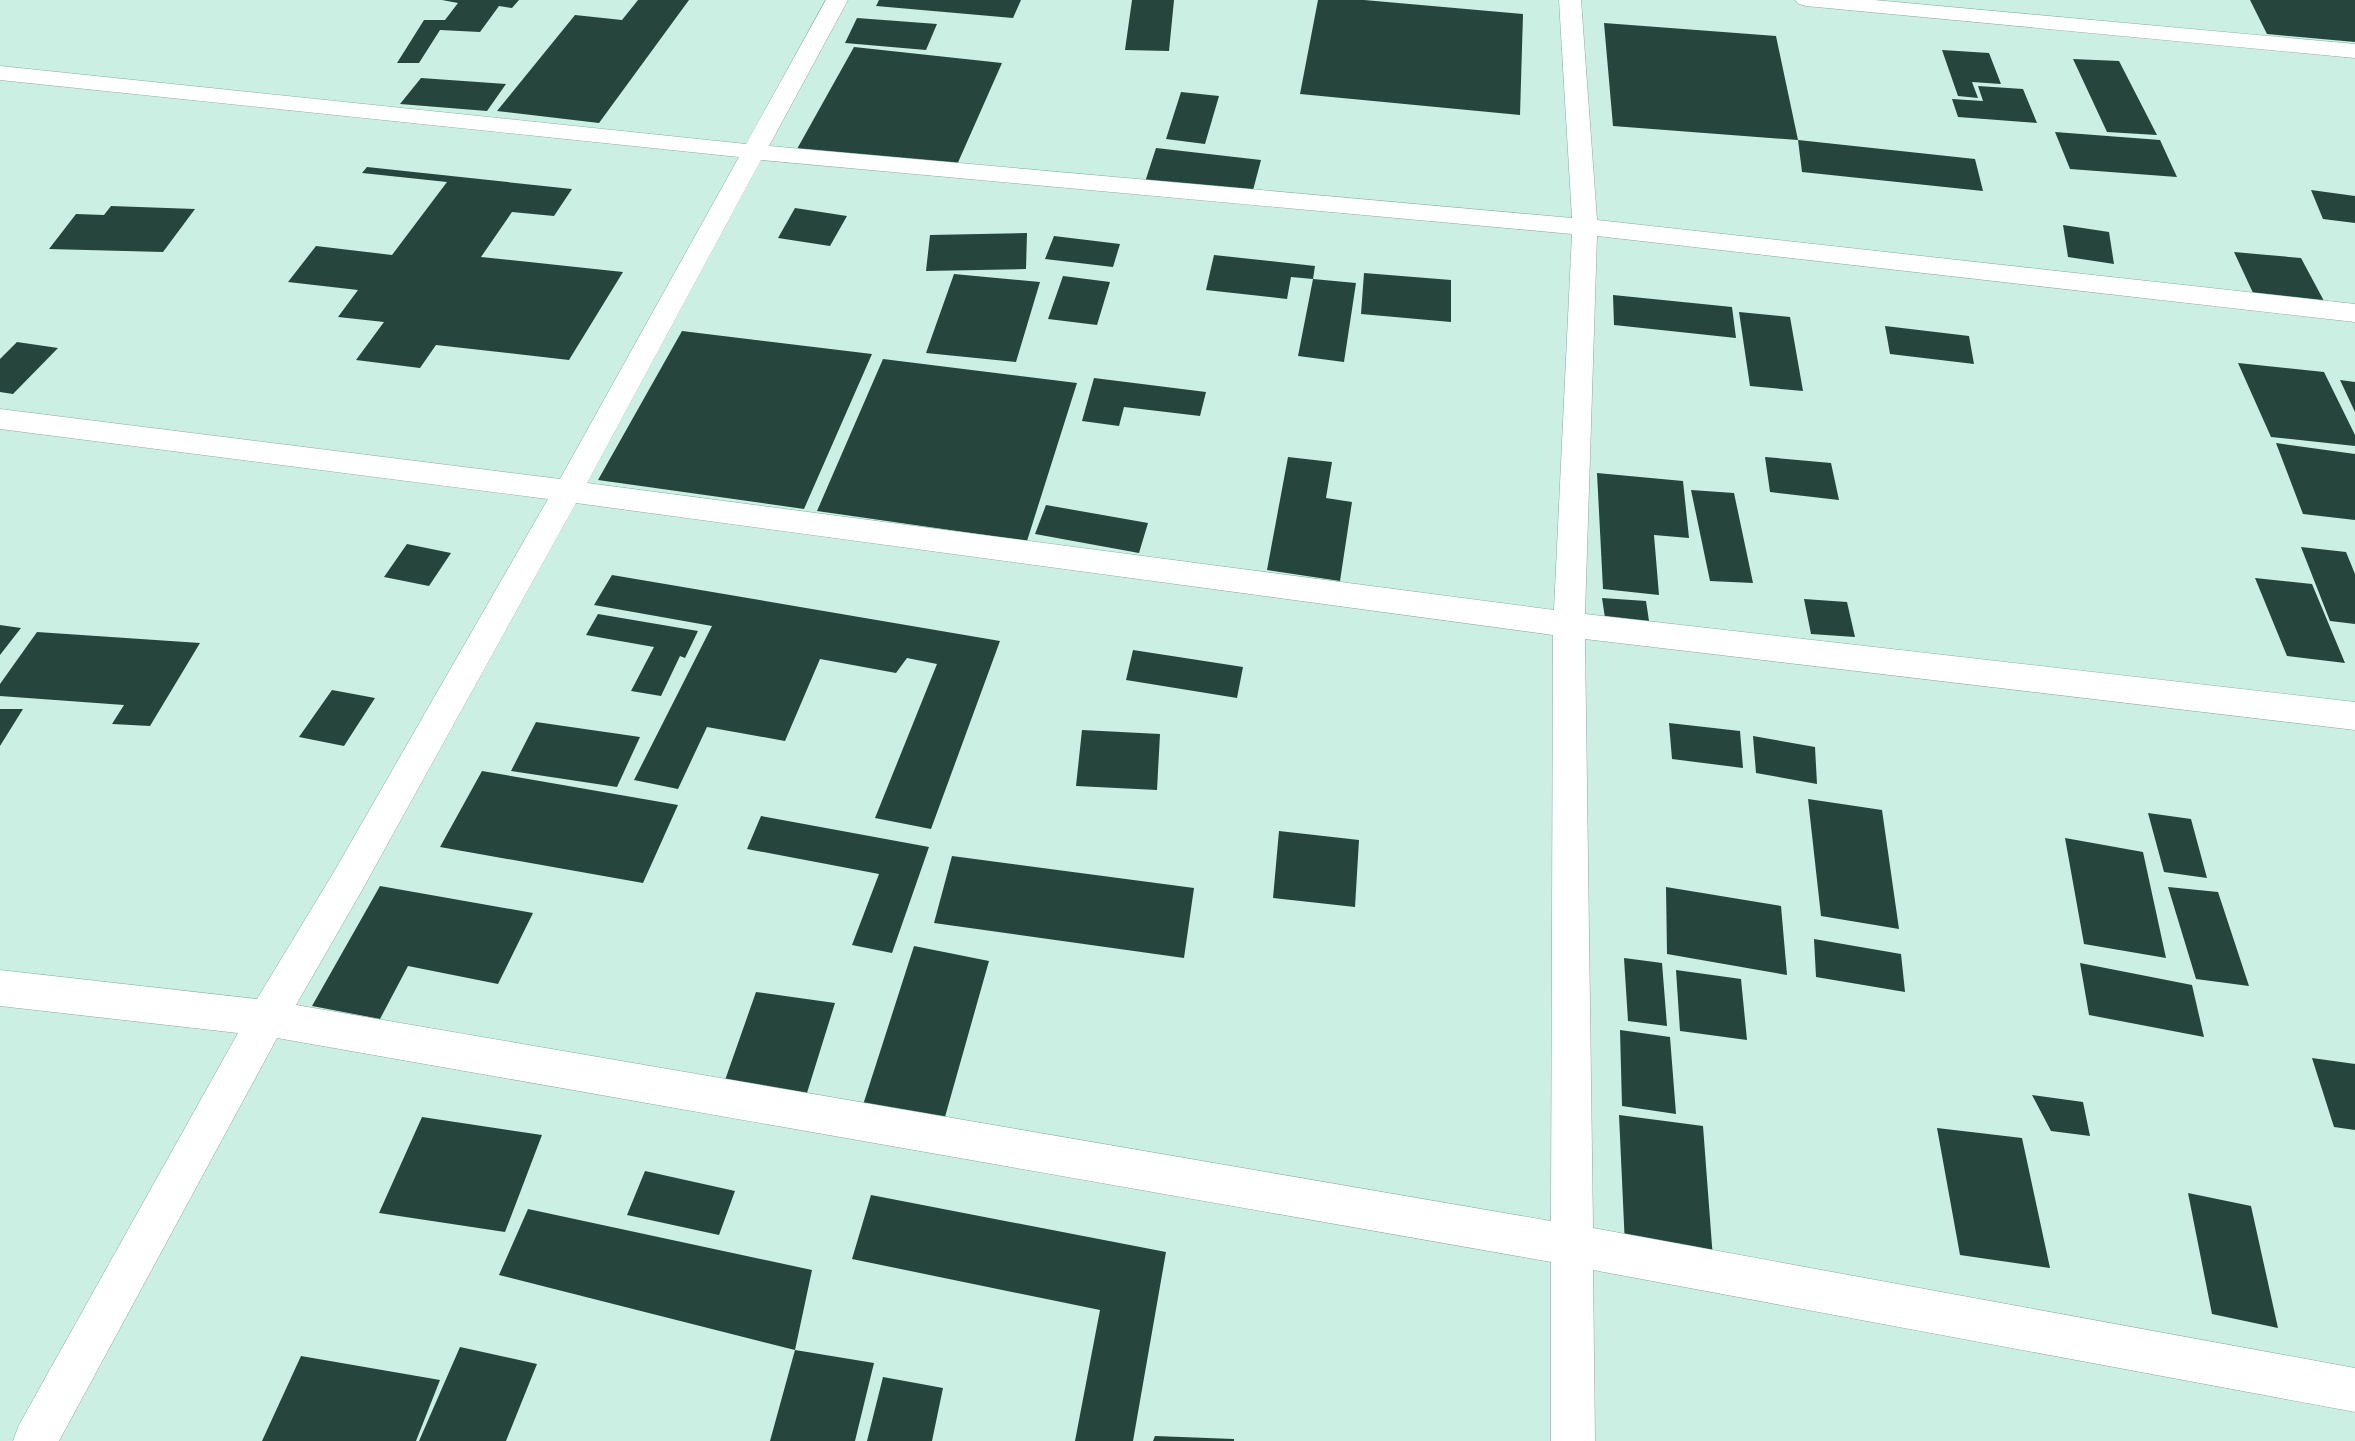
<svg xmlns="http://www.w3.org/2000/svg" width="2355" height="1441" font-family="Cabin,sans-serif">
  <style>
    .building { fill: #26463d }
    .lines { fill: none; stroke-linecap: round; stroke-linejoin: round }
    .street-casing { stroke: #89aba1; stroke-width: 1 }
    .street { fill: #fff; fill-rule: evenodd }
  </style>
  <rect width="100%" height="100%" fill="#cbefe3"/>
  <path class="building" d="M 442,0 L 519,0 L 512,8 L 499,6 L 480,32 L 440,30 L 419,63 L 397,63 L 424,20 L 445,20 L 458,3 Z
    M 638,0 L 689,0 L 599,123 L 497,111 L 575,15 L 622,20 Z
    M 879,0 L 1021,0 L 1013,18 L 876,6 Z
    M 1132,0 L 1174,0 L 1169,51 L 1125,50 Z
    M 1318,0 L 1364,0 L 1523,14 L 1520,115 L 1300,94 Z
    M 2250,0 L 2355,0 L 2355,42 L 2267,34 Z
    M 857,18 L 937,24 L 926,50 L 845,43 Z
    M 1604,23 L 1776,36 L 1798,140 L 1613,126 Z
    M 854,47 L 1002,63 L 956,167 L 797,149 Z
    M 1942,50 L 1989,53 L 2001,84 L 1972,82 L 1978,98 L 1958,96 Z
    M 2073,59 L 2119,61 L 2157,135 L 2107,132 Z
    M 421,78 L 506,84 L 487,111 L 400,104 Z
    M 1978,86 L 2023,89 L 2037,123 L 1958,117 L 1952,99 L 1983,101 Z
    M 1181,92 L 1219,96 L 1205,144 L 1166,139 Z
    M 2055,132 L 2160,140 L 2177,177 L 2070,169 Z
    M 1798,140 L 1975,159 L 1983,191 L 1802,172 Z
    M 1156,148 L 1261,160 L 1252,194 L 1145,182 Z
    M 367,167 L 572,189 L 554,216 L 512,212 L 481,257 L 623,272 L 569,360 L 436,345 L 420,368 L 356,360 L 384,322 L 338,317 L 358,290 L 288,282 L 316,246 L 392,255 L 447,182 L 362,173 Z
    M 2311,190 L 2355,196 L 2355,223 L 2323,219 Z
    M 111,206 L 195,209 L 163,252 L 49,249 L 76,214 L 104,215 Z
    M 795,208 L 847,216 L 830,246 L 778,238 Z
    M 2063,225 L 2109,232 L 2114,264 L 2068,257 Z
    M 1027,233 L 1026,269 L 926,271 L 930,235 Z
    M 1054,236 L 1120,244 L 1113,267 L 1045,259 Z
    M 2234,252 L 2301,258 L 2324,301 L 2254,295 Z
    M 1214,255 L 1315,266 L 1313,279 L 1291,277 L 1287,299 L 1206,290 Z
    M 1364,273 L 1451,280 L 1451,322 L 1361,314 Z
    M 954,274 L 1040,282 L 1016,362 L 926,353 Z
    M 1063,276 L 1110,282 L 1097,325 L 1048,319 Z
    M 1313,279 L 1356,283 L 1344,362 L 1298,356 Z
    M 1613,295 L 1732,307 L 1736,338 L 1614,325 Z
    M 1739,312 L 1790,317 L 1803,391 L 1750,386 Z
    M 1885,326 L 1969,336 L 1974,364 L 1890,354 Z
    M 682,331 L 872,354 L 804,509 L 598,480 Z
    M 17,342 L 58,348 L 13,394 L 0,392 L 0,359 Z
    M 883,359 L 1077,383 L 1027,541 L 817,511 Z
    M 2238,363 L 2324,372 L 2355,435 L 2355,446 L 2271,437 Z
    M 1094,378 L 1206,392 L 1200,416 L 1124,407 L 1119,426 L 1082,421 Z
    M 2340,380 L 2355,382 L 2355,412 Z
    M 2276,443 L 2355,454 L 2355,520 L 2303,514 Z
    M 1288,457 L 1332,462 L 1326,498 L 1352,502 L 1340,581 L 1267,570 Z
    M 1765,457 L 1831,463 L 1839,500 L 1770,492 Z
    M 1597,473 L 1683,481 L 1689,538 L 1654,535 L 1659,595 L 1603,589 Z
    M 1691,490 L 1734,493 L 1753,583 L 1710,581 Z
    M 1046,505 L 1148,523 L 1139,553 L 1035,534 Z
    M 407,544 L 451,553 L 429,586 L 384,577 Z
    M 2301,547 L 2346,552 L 2355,574 L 2355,624 L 2330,621 Z
    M 612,575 L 1000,641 L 931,829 L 875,818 L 937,664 L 907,658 L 896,673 L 820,659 L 785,741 L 707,727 L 678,789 L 634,780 L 712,626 L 594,605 Z
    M 2255,578 L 2312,584 L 2345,663 L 2287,656 Z
    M 1602,598 L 1646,601 L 1649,621 L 1605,618 Z
    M 1804,599 L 1847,602 L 1855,637 L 1811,634 Z
    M 598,614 L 698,631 L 685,658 L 680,656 L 661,696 L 631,691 L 654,647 L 586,635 Z
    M 0,625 L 21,628 L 0,655 Z
    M 37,632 L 200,643 L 150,726 L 112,724 L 124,705 L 0,696 L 0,684 Z
    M 1133,650 L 1243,667 L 1237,698 L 1126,680 Z
    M 332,690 L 375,698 L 344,746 L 299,737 Z
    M 0,709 L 23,709 L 0,746 Z
    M 536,722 L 640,737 L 617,787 L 511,771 Z
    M 1669,723 L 1740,731 L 1743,768 L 1672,759 Z
    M 1082,730 L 1160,734 L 1157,790 L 1076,786 Z
    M 1753,736 L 1815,747 L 1817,784 L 1756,773 Z
    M 482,771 L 678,805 L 643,883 L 440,847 Z
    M 1808,799 L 1882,810 L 1899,929 L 1821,916 Z
    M 2148,813 L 2191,819 L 2207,878 L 2164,872 Z
    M 761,816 L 929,847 L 892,953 L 852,945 L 879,874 L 747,849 Z
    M 1279,831 L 1359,840 L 1355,907 L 1273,898 Z
    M 2065,838 L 2143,852 L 2166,958 L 2084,944 Z
    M 952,856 L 1194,888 L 1184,958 L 934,923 Z
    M 380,886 L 533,913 L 498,984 L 408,966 L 380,1019 L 312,1006 Z
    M 1666,887 L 1781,906 L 1787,975 L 1667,954 Z
    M 2168,887 L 2218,892 L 2249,986 L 2196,979 Z
    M 1814,939 L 1901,954 L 1905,992 L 1816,977 Z
    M 914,946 L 989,961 L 943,1124 L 862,1108 Z
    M 1624,958 L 1662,963 L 1667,1026 L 1628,1021 Z
    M 2080,963 L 2192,985 L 2204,1037 L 2089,1015 Z
    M 1676,970 L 1741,979 L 1747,1040 L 1680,1031 Z
    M 756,992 L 835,1003 L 806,1096 L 724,1083 Z
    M 1620,1030 L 1670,1037 L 1676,1114 L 1622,1106 Z
    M 2312,1058 L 2355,1064 L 2355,1130 L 2334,1127 Z
    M 2032,1095 L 2083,1102 L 2090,1136 L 2051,1131 Z
    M 1619,1115 L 1703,1126 L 1713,1259 L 1625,1246 Z
    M 422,1117 L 542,1135 L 505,1232 L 379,1213 Z
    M 1937,1128 L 2022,1138 L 2050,1268 L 1960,1255 Z
    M 645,1171 L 735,1191 L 719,1235 L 627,1215 Z
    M 2188,1193 L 2251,1206 L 2278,1328 L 2212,1314 Z
    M 871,1195 L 1166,1252 L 1133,1441 L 1075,1441 L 1100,1310 L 852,1259 Z
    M 528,1209 L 812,1270 L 795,1350 L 499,1275 Z
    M 460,1347 L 537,1364 L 506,1441 L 419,1441 Z
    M 795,1350 L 874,1363 L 855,1441 L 770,1441 Z
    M 301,1356 L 440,1380 L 416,1441 L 262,1441 Z
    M 883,1377 L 943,1388 L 932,1441 L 867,1441 Z
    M 1155,1436 L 1234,1439 L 1234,1441 L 1153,1441 Z"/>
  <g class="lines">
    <g class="street-casing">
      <path id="street" d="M 826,0 L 848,0 L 769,146 L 1572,218 L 1559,0 L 1581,0 L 1597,220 L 2355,304 L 2355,322 L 1597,236 L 1585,614 L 2355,702 L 2355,730 L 1585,639 L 1593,1228 L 2355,1368 L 2355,1412 L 1593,1270 L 1595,1441 L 1551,1441 L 1551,1262 L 277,1038 L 59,1441 L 13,1441 L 19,1425 L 238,1033 L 0,1006 L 0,970 L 257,999 L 335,870 L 548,499 L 0,429 L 0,409 L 560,479 L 739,157 L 0,80 L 0,66 L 746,144 ZM 761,160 L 1572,234 L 1554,610 L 587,483 ZM 576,503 L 1553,635 L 1551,1221 L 296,1005 L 361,892 Z
        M 1795,0 L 1874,0 L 2355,44 L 2355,58 L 1806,6 L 1799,4 Z"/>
    </g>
    <use href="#street" class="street"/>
  </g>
</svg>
